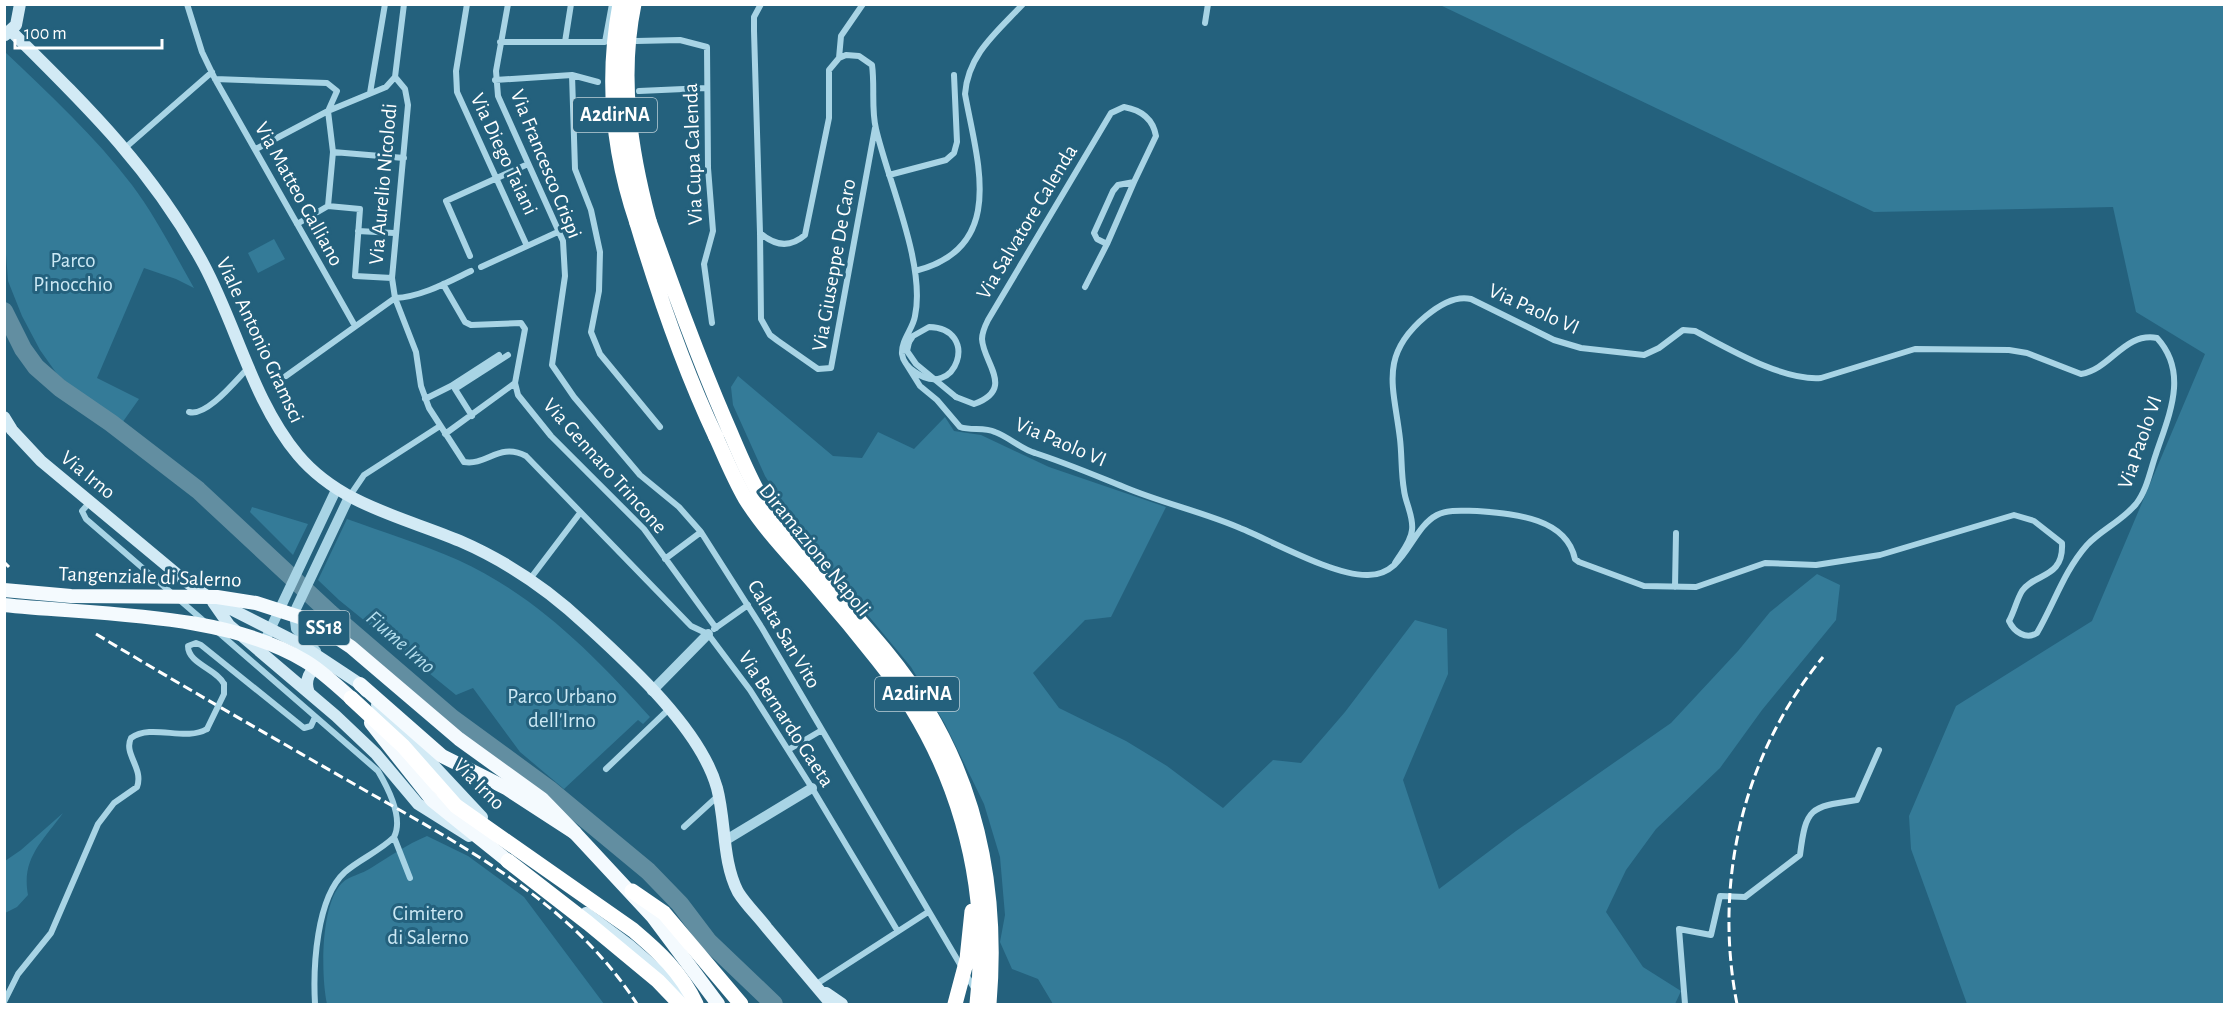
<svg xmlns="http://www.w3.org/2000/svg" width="2229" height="1009" font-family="'Alegreya Sans',sans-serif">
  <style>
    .green { fill: #347b98 }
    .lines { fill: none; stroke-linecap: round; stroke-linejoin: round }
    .river { stroke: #628ea1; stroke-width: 18 }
    .minor { stroke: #a8d4e5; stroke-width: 6 }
    .tertiary { stroke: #a8d4e5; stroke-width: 10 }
    .secondary { stroke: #d2eaf5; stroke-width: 12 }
    .trunk { stroke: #f4fafe; stroke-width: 14 }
    .motorway { stroke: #fff; stroke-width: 15 }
    .rail { stroke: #fff; stroke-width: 3; stroke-dasharray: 10 4.5; stroke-linecap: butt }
    .minor-bridge { stroke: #a8d4e5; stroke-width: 6 }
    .trunk-bridge { stroke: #f4fafe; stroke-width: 14 }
    .motorway-bridge { stroke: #fff; stroke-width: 15 }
    .labels { text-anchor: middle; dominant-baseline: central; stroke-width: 6; stroke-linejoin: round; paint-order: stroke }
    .shield { fill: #24617d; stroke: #bdd0d8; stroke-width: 1.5 }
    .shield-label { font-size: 20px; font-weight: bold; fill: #fff }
    .street-label { font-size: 21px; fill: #fff; stroke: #24617d }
    .park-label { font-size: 21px; fill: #cbe8f4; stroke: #24617d }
    .water-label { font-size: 22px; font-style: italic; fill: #b3dded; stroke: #24617d }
  </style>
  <rect width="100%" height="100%" fill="#24617d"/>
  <path class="green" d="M 1440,5 L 2224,5 L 2224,1004 L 1967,1004 L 1911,849 L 1909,816 L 1956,706 L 2092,621 L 2205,354 L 2136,312 L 2113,207 L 1874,212 Z
    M 4,51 C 48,93 95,136 132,185 C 156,217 174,253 194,288 L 176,279 L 144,268 L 97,378 L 139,399 L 122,423 L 101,411 L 57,374 L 40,350 L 22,316 L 8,281 L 4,228 Z
    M 274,239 L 285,259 L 258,273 L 248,253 Z
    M 738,376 L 833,456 L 862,458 L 878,432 L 914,449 L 945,417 L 954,431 L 981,435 L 1049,467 L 1166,507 L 1111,617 L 1085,620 L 1033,673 L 1059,708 L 1126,741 L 1167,766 L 1223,808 L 1273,760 L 1301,763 L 1345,712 L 1415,620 L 1447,629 L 1448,674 L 1403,780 L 1439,889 L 1516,831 L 1671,723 L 1738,651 L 1770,612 L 1817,574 L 1840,585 L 1836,620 L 1762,710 L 1720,768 L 1656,829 L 1626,870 L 1606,912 L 1643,967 L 1681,991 L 1675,1004 L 1053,1004 L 1038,979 L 1012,969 L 1000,942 L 1005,915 L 1000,857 L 984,804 L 945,724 L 911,667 L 807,542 L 765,476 L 733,405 L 731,387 Z
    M 252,507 L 308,524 L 293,555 L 250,512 Z
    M 347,519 C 383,532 422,544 458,560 C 535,595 594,655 650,717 L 643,724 L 638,720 L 564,789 L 520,752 L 473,688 L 456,695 L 339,600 L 318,580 Z
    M 63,813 C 43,841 21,858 28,895 L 17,907 L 5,913 L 5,861 L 21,850 Z
    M 427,836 L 468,856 L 524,897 L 604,1004 L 327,1004 C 321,976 320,905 342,883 C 349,876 362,874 371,868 C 390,856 406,845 427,836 Z"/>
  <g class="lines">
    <path class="river" d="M 4,311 L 23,349 L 36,367 L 60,388 L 111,423 L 198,490 L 330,613 L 452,718 L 549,789 L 648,871 L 680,904 L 708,941 L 774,1004"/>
    <path class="minor" d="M 187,4 L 202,52 L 215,79 L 355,326
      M 467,4 L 456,71 L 457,92 L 527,246
      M 508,4 L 496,71 L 498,96 L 563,241 L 565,276 L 552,365 L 574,397 L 640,475 L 679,507 L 701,532 L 762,628 L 974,988
      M 761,4 L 754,17 L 754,31 L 760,233 C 775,246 790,248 805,235 L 829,118 L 829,70 L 839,58 L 846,55 L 859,56 L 872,65 C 875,86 871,109 876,129 C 888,181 926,265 915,316 C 913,329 901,340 902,354 C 903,362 909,368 915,372 C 956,402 981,328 929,327 L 913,336 L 909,342
      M 1205,23 L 1208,4
      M 636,41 L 680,40 L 707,47 L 708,168 L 713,231 L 704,264 L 712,323
      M 500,42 L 605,42 L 612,4
      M 565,42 L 571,4
      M 839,58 L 841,36 L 863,4
      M 572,75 L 575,169 L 591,210 L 600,252 L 599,291 L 591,332 L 600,354 L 660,427
      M 395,77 L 405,89 L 408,105 L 392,278 L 395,298 L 416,352 L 421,386 L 429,408 L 464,462 C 487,466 499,442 526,456 L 691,626 L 708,634 L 750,690 L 812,788 L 897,930
      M 395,77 L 404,4
      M 215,79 L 327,83 L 337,91 L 329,109
      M 495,80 L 572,75 L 598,82
      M 639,91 L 706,88
      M 370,93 L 385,4
      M 125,148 L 212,72
      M 256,149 L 328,111 L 386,87 L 395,77
      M 333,152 L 404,158
      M 889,175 L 946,160 L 954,153 L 957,142 L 954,75
      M 328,206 L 360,209 L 355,276 L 392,278
      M 297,224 L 328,206 L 333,152 L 328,111
      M 358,231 L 394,233
      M 760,232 L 761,319 L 770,335 L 778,341 L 818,369 L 831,368 L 875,128
      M 470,256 L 446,201 L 528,164
      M 481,267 L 560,231
      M 915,271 C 1008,248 977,161 965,94 C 968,54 997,32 1023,4
      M 443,284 L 465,322 L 471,325 L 521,323 L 525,329 L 515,383 L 518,395 L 551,436 L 644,529 L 716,628
      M 1085,287 L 1107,244
      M 395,298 C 421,297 448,282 471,271
      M 905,362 L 920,386 L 937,400 L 960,427 C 971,431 984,427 995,432 C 1009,437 1021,449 1035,453 C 1066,463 1094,475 1124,487 C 1162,503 1203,512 1240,528 C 1272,541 1334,576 1368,575 C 1406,575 1410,529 1437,515 C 1449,509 1464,511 1477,511 C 1513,514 1566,517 1575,559 L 1579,562 L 1644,586 L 1696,587 L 1765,563 L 1816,565 L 1880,555 L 2014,515 L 2034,521 L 2062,543 C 2064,579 2034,573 2022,591 C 2017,599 2014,612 2009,621 C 2014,632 2026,640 2037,633 C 2054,604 2064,571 2087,545 C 2101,530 2122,521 2136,504 C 2147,490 2150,471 2156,454 C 2169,415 2189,373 2157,338 C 2124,332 2111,369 2081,374 L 2027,353 L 2009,350 L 1915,349 L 1821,378 C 1783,381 1729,349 1695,331 L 1683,330 L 1659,348 L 1644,355 L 1581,348 L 1554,340 L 1471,299 C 1455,295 1438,306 1426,316 C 1378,356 1394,387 1400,439 C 1402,456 1401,473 1404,490 C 1405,502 1414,517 1412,530 C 1411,542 1401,553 1395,563
      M 286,376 L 395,298
      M 956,397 L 974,404 C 1016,389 983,363 982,339 C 982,332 985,326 988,320 L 1111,113 L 1124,107 C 1141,110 1153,119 1156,136 L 1134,182 L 1118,185 L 1113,191 L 1094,233 L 1097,239 L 1107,244 L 1134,182
      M 425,399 L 451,386 L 499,355
      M 189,412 C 207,417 236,380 249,367
      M 472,416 L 455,389 L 508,355
      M 445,434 L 515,383
      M 349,497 L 364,475 L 440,426
      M 90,502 L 82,511 L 86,519 L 205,622
      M 665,559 L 701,532
      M 530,579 L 580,513
      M 1675,587 L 1676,533
      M 714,629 L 748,605
      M 218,632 L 378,771 C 388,788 404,818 394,837 C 380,851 360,859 345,872 C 316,898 313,968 315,1004
      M 224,684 C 217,669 188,664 188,646 L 196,643 L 201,645 L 304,728 L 311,726 L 315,717
      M 788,750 L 822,730
      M 606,769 L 669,709
      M 684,827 L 719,795
      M 394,837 L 410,878
      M 815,985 L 928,912
      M 4,1002 L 18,974 L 51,933 L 98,824 L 114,803 L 137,787 C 144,768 123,754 131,738 C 152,723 185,742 207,729
      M 1685,1004 L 1679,929 L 1711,935 L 1720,896 L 1745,897 L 1800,855 C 1806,807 1810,807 1857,800 L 1879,750"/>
    <path class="tertiary" d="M 267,636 L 336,490
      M 316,651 L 296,629 L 294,613 L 349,497
      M 652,691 L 708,634
      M 726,840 L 812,788"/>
    <path class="secondary" d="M 11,31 C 87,106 153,170 204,265 C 237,327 253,401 298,455 C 340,505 403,517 460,541 C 506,561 549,590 586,625 C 631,666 701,730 717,788 C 726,822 722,861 738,892 C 746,905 758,916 767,928 C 788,953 810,979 831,1004
      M 5,35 L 16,25 L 20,4
      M 4,417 L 12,430 L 41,461 L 184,580 L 211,599 L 298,643 L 360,684 L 366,691
      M 213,602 L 229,625 L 336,716 L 376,754 L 418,804 L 469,836
      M 309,693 C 304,681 309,669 322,664
      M 377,705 L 482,817
      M 586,913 L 629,945 L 691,999
      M 826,993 L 842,1004"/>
    <path class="trunk" d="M 360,684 L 442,756 L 506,788 L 575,833 L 653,917 L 718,1004
      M 371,723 L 432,800 L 508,861"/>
    <path class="motorway" d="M 649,221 C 673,288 697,355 725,420 C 736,445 746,471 759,494 C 794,552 844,601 887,653 C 971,755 1000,874 989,1004
      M 637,223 C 659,297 683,367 716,437
      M 508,861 L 588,923 L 658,981 L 680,1004
      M 632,891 L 664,913 L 741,1004"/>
    <path class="rail" d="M 4,562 L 9,567
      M 96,634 C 179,684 263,732 347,780 C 454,842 568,897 637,1004
      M 1737,1004 C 1713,882 1743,754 1823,657"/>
    <path class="minor-bridge" d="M 909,342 L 907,351 L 916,364 L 956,397
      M 207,729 L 224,694 L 224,684"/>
    <path class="trunk-bridge" d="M 4,590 L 71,596 L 217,597 L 256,603 L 312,621 L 351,647 L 459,739 L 542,799 L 575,833
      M 4,605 C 97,615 225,612 305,661 C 322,671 336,685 351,698"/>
    <path class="motorway-bridge" d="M 620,4 C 606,78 613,153 637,223
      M 634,4 C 619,77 630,150 649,221
      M 716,437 C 725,457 734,479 745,498 C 766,532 795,560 820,590 C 840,613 859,636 878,660 C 956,757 992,880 977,1004
      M 351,698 L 403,746 L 456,806 L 633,930 C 659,952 681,972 696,1004
      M 955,1004 L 967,959 L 972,911"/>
  </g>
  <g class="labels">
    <g class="shield">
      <rect x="573" y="98" width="84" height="34" rx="4.5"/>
      <rect x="298.5" y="611" width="51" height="34" rx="4.5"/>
      <rect x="875" y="677" width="84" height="34" rx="4.5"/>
    </g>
    <g class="shield-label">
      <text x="615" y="115">A2dirNA</text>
      <text x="324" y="628">SS18</text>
      <text x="917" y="694">A2dirNA</text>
    </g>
    <g class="street-label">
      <text transform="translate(504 154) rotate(65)">Via Diego Taiani</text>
      <text transform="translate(693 154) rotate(-92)">Via Cupa Calenda</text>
      <text transform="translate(546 164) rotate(68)">Via Francesco Crispi</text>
      <text transform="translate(383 184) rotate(-85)">Via Aurelio Nicolodi</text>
      <text transform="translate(299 194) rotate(61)">Via Matteo Galliano</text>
      <text transform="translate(1027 222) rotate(-59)">Via Salvatore Calenda</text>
      <text transform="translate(834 265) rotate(-80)">Via Giuseppe De Caro</text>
      <text transform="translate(1534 309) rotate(24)">Via Paolo VI</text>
      <text transform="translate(260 340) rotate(65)">Viale Antonio Gramsci</text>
      <text transform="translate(1061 442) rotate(23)">Via Paolo VI</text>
      <text transform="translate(2140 442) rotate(-71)">Via Paolo VI</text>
      <text transform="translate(605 466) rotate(48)">Via Gennaro Trincone</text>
      <text transform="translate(88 475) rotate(39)">Via Irno</text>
      <text transform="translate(815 550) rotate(51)">Diramazione Napoli</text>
      <text transform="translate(150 577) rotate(2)">Tangenziale di Salerno</text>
      <text transform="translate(784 634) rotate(59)">Calata San Vito</text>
      <text transform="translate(786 719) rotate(57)">Via Bernardo Gaeta</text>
      <text transform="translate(479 784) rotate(45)">Via Irno</text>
    </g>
    <g class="park-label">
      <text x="73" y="260">Parco<tspan x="73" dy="24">Pinocchio</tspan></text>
      <text x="562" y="696">Parco Urbano<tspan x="562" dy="24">dell'Irno</tspan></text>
      <text x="428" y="913">Cimitero<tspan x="428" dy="24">di Salerno</tspan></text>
    </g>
    <g class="water-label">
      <text transform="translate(401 642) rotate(41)">Fiume Irno</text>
    </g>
  </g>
  <rect width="2229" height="1009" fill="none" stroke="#ffffff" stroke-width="12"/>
  <path d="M15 39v9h147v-9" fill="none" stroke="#ffffff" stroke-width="3"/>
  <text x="24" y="39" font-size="18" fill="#ffffff" stroke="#24617d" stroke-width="4.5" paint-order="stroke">100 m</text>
</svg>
